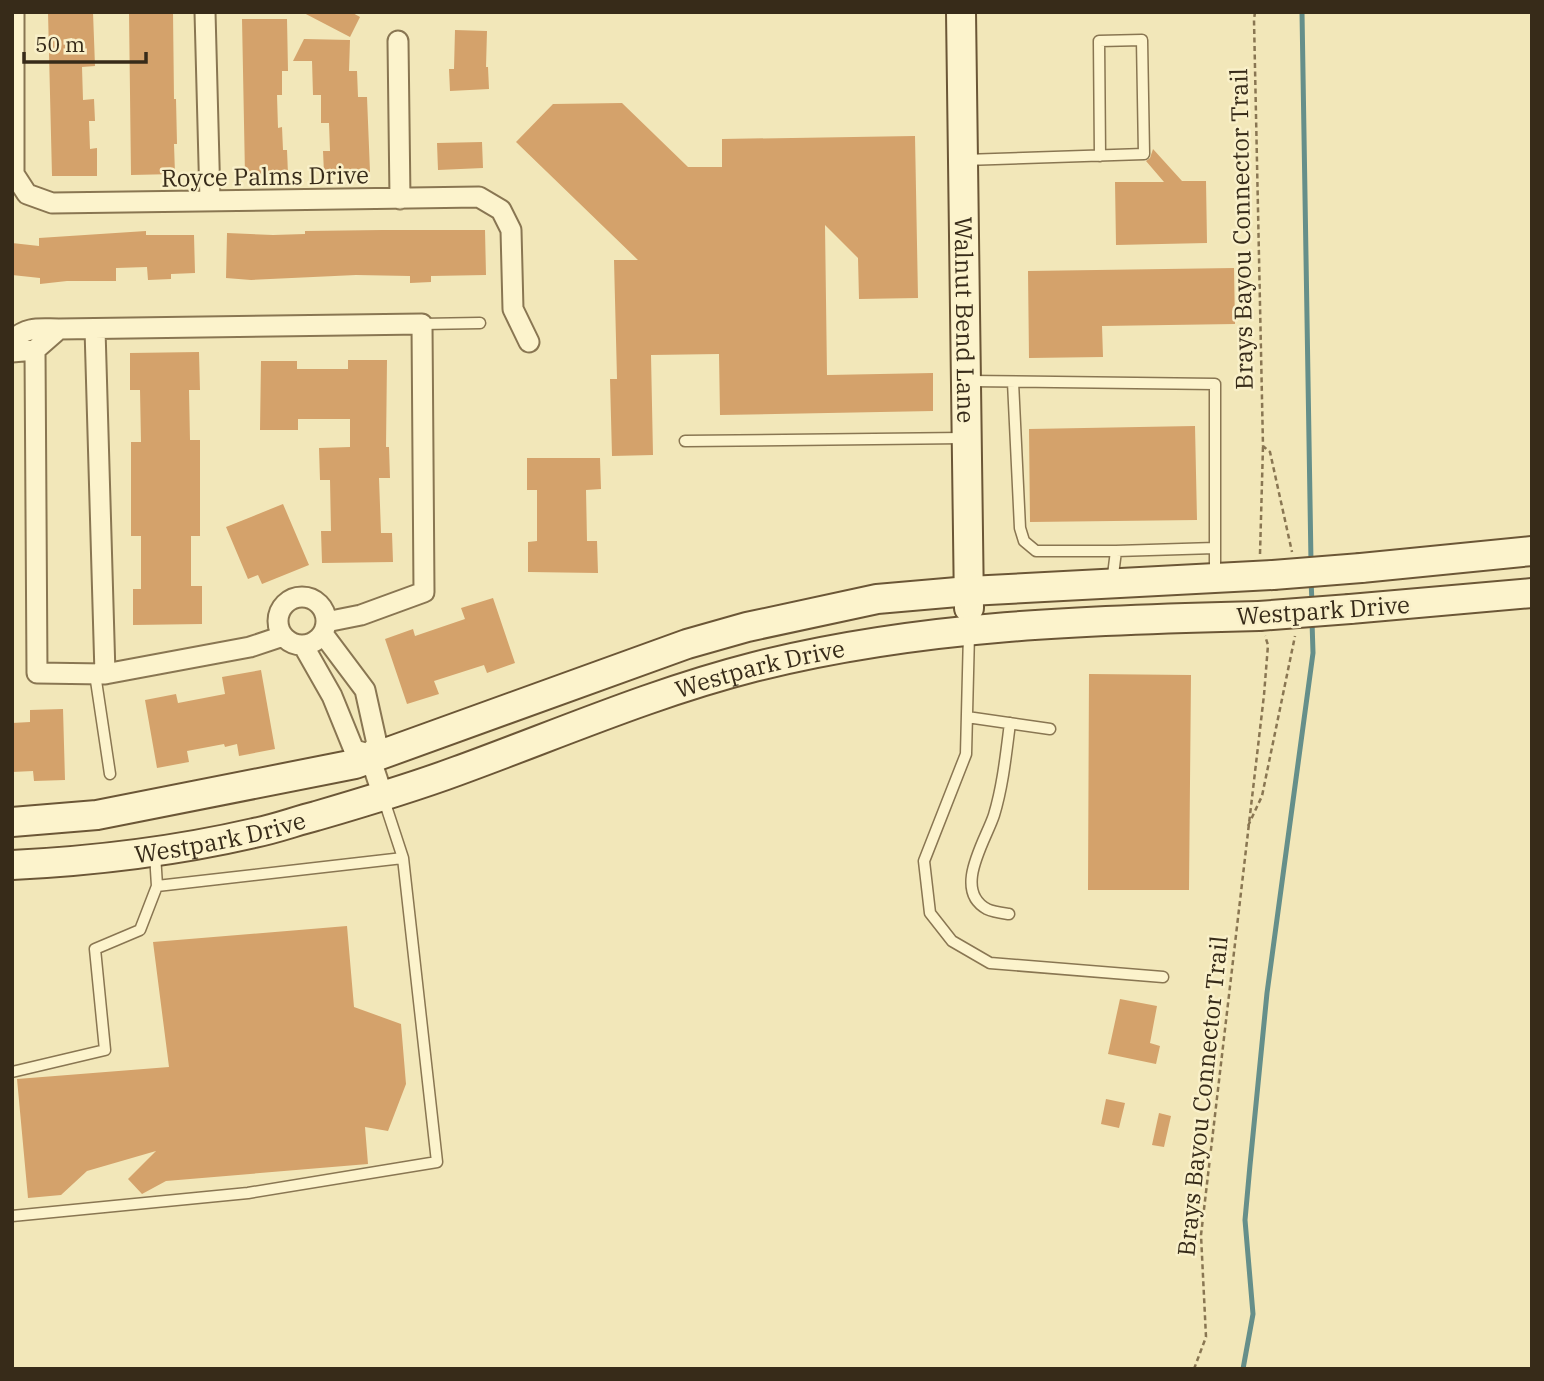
<svg xmlns="http://www.w3.org/2000/svg" width="1544" height="1381" font-family="'IBM Plex Serif',serif">
  <style>
    .lines { fill: none; stroke-linecap: round; stroke-linejoin: round }
    .stream { stroke: #658f8a; stroke-width: 5 }
    .building { fill: #d4a26b }
    .lane-casing { stroke: #897652; stroke-width: 13 }
    .street-casing { stroke: #897652; stroke-width: 23 }
    .secondary-casing { stroke: #6b5636; stroke-width: 32 }
    .path { stroke: #897652; stroke-width: 2.5; stroke-dasharray: 5 3.5; stroke-linecap: butt }
    .lane { stroke: #fcf3cc; stroke-width: 10 }
    .street { stroke: #fcf3cc; stroke-width: 19 }
    .secondary { stroke: #fcf3cc; stroke-width: 28 }
    .secondary-bridge-casing { stroke: #6b5636; stroke-width: 32; stroke-linecap: butt }
    .secondary-bridge { stroke: #fcf3cc; stroke-width: 28 }
    .labels { text-anchor: middle; dominant-baseline: central; stroke-width: 5; stroke-linejoin: round; paint-order: stroke }
    .street-label { font-size: 24px; fill: #372b19; stroke: #f9f0c9 }
  </style>
  <rect width="100%" height="100%" fill="#f2e7b9"/>
  <g class="lines">
    <path class="stream" d="M 1302,12 L 1311,562
      M 1311,579 L 1312,604
      M 1243,1369 L 1253,1314 L 1245,1220 L 1250,1165 L 1267,993 L 1313,653 L 1312,621"/>
  </g>
  <path class="building" d="M 48,12 L 93,12 L 95,66 L 82,67 L 83,100 L 94,99 L 95,121 L 89,121 L 90,149 L 97,148 L 97,176 L 52,176 Z
    M 129,12 L 173,12 L 174,99 L 176,99 L 177,144 L 174,144 L 175,174 L 131,175 Z
    M 302,12 L 351,12 L 360,17 L 350,37 Z
    M 242,19 L 287,19 L 288,71 L 282,71 L 282,95 L 277,95 L 278,128 L 282,127 L 283,150 L 287,150 L 288,174 L 245,175 Z
    M 455,30 L 487,31 L 486,67 L 488,67 L 489,89 L 450,91 L 449,69 L 454,69 Z
    M 304,39 L 350,40 L 349,71 L 357,71 L 358,97 L 367,97 L 370,172 L 324,173 L 323,151 L 330,151 L 329,123 L 321,123 L 321,95 L 313,95 L 312,61 L 293,61 Z
    M 622,103 L 688,167 L 722,167 L 722,139 L 915,136 L 918,298 L 859,299 L 858,258 L 825,225 L 827,375 L 933,373 L 933,411 L 720,415 L 719,354 L 651,355 L 653,455 L 612,456 L 610,379 L 617,379 L 614,260 L 638,260 L 516,142 L 553,104 Z
    M 482,142 L 483,168 L 438,170 L 437,143 Z
    M 1153,149 L 1182,181 L 1206,181 L 1207,243 L 1116,245 L 1115,182 L 1164,182 L 1146,161 L 1150,158 Z
    M 382,230 L 485,230 L 486,275 L 431,276 L 431,282 L 410,283 L 410,276 L 356,275 L 251,280 L 226,278 L 227,233 L 273,235 L 305,234 L 305,231 Z
    M 146,231 L 146,235 L 194,235 L 195,273 L 171,274 L 171,279 L 148,280 L 147,267 L 116,268 L 116,281 L 67,281 L 40,284 L 40,278 L 12,275 L 12,243 L 39,246 L 39,238 Z
    M 1234,268 L 1235,324 L 1102,326 L 1103,357 L 1029,358 L 1028,271 Z
    M 199,352 L 200,390 L 189,390 L 190,440 L 200,440 L 200,536 L 191,536 L 191,586 L 202,586 L 202,624 L 133,625 L 133,589 L 141,589 L 141,536 L 131,536 L 131,442 L 141,442 L 140,390 L 130,390 L 130,353 Z
    M 348,360 L 387,360 L 386,447 L 389,447 L 390,478 L 379,478 L 381,533 L 392,533 L 393,562 L 322,563 L 321,531 L 331,531 L 330,480 L 320,480 L 319,448 L 350,447 L 350,419 L 298,419 L 298,430 L 260,430 L 261,361 L 297,361 L 297,369 L 348,369 Z
    M 1195,426 L 1197,520 L 1030,522 L 1029,429 Z
    M 527,458 L 600,458 L 601,489 L 586,490 L 587,541 L 597,541 L 598,573 L 528,572 L 528,542 L 537,541 L 537,490 L 527,490 Z
    M 283,504 L 309,565 L 262,584 L 258,575 L 248,579 L 226,527 Z
    M 493,598 L 515,663 L 487,673 L 484,665 L 434,681 L 439,694 L 407,704 L 385,639 L 413,629 L 415,636 L 465,619 L 461,608 Z
    M 261,670 L 275,749 L 239,756 L 237,744 L 225,747 L 224,744 L 187,751 L 189,762 L 157,768 L 145,700 L 176,694 L 178,703 L 225,694 L 222,677 Z
    M 1089,674 L 1191,675 L 1189,890 L 1088,890 Z
    M 63,709 L 65,780 L 34,781 L 33,771 L 12,772 L 12,723 L 30,722 L 30,710 Z
    M 347,926 L 354,1007 L 401,1024 L 406,1084 L 388,1131 L 365,1127 L 368,1164 L 166,1181 L 142,1194 L 128,1179 L 156,1151 L 87,1171 L 61,1195 L 28,1198 L 17,1079 L 169,1067 L 153,942 Z
    M 1120,999 L 1157,1006 L 1150,1043 L 1160,1046 L 1156,1064 L 1108,1054 Z
    M 1106,1099 L 1125,1103 L 1119,1128 L 1101,1124 Z
    M 1159,1113 L 1171,1116 L 1164,1147 L 1152,1145 Z"/>
  <g class="lines">
    <g class="lane-casing">
      <path id="lane" d="M 964,160 L 1144,154 L 1142,40 L 1099,41 L 1100,156
        M 422,324 L 480,323
        M 968,381 L 1215,384 L 1215,577
        M 1013,382 L 1020,528 L 1024,541 L 1036,551 L 1116,551
        M 685,441 L 964,438
        M 1112,583 L 1116,551 L 1215,548
        M 969,633 L 966,754 L 924,861 L 930,913 L 952,941 L 990,963 L 1163,977
        M 95,674 L 110,774
        M 967,717 L 1050,729
        M 155,854 L 157,886 L 403,858 L 383,797
        M 1009,914 C 1002,913 993,912 987,909 C 952,890 986,840 994,815 C 1003,785 1006,754 1010,723
        M 12,1072 L 105,1050 L 95,949 L 140,930 L 157,886
        M 12,1216 L 248,1193 L 437,1162 L 403,858"/>
    </g>
    <g class="street-casing">
      <path id="street" d="M 14,12 L 14,174 L 27,194 L 52,203 L 479,197 L 501,210 L 511,230 L 513,309 L 529,342
        M 205,12 L 210,201
        M 398,41 L 400,199
        M 95,329 L 105,674
        M 12,340 C 28,326 39,329 59,329
        M 35,350 L 37,673 L 105,674 L 250,647 L 283,636
        M 12,352 L 35,350 L 59,329 L 422,324 L 424,592 L 361,615 L 326,622
        M278 621a24 24 0 1 1 48 0a24 24 0 1 1-48 0Z
        M 323,634 L 365,690 L 377,744 L 369,754
        M 303,645 L 332,696 L 354,750 L 369,754
        M 369,754 L 383,796"/>
    </g>
    <g class="secondary-casing">
      <g id="secondary">
        <path id="s1" d="M 961,12 L 969,608"/>
        <path d="M 1361,568 L 1532,551"/>
        <path d="M 1350,609 L 1532,593"/>
        <path d="M 12,822 L 97,815 L 355,764 L 687,644 L 747,627 L 877,599 L 969,591 L 1273,575"/>
        <path id="s2" d="M 12,865 C 93,861 176,851 254,833 C 275,829 296,821 316,816 C 364,802 411,788 457,771 C 556,735 652,693 754,667 C 920,625 1089,620 1259,616"/>
      </g>
    </g>
    <path class="path" d="M 1255,12 L 1254,20 L 1263,446 L 1270,452 L 1292,552
      M 1260,554 L 1263,446
      M 1248,826 L 1262,796 L 1295,636
      M 1194,1369 L 1206,1337 L 1201,1235 L 1264,695 L 1268,645 L 1265,636"/>
    <use href="#lane" class="lane"/>
    <use href="#street" class="street"/>
    <use href="#secondary" class="secondary"/>
    <g class="secondary-bridge-casing">
      <path id="secondary-bridge" d="M 1273,575 L 1361,568
        M 1259,616 L 1350,609"/>
    </g>
    <use href="#secondary-bridge" class="secondary-bridge"/>
  </g>
  <g class="labels">
    <g class="street-label">
      <text transform="translate(265 176) rotate(-1)">Royce Palms Drive</text>
      <text transform="translate(1241 229) rotate(-91)">Brays Bayou Connector Trail</text>
      <text stroke="none"><textPath href="#s1" startOffset="308">Walnut Bend Lane</textPath></text>
      <text transform="translate(1323 610) rotate(-4)">Westpark Drive</text>
      <text stroke="none"><textPath href="#s2" startOffset="777">Westpark Drive</textPath></text>
      <text stroke="none"><textPath href="#s2" startOffset="210">Westpark Drive</textPath></text>
      <text transform="translate(1202 1096) rotate(-84)">Brays Bayou Connector Trail</text>
    </g>
  </g>
  <rect width="1544" height="1381" fill="none" stroke="#372b19" stroke-width="28"/>
  <path d="M24 52v10h122v-10" fill="none" stroke="#372b19" stroke-width="3.5"/>
  <text x="35" y="52" font-size="21" fill="#372b19" stroke="#f9f0c9" stroke-width="5" paint-order="stroke">50 m</text>
</svg>
